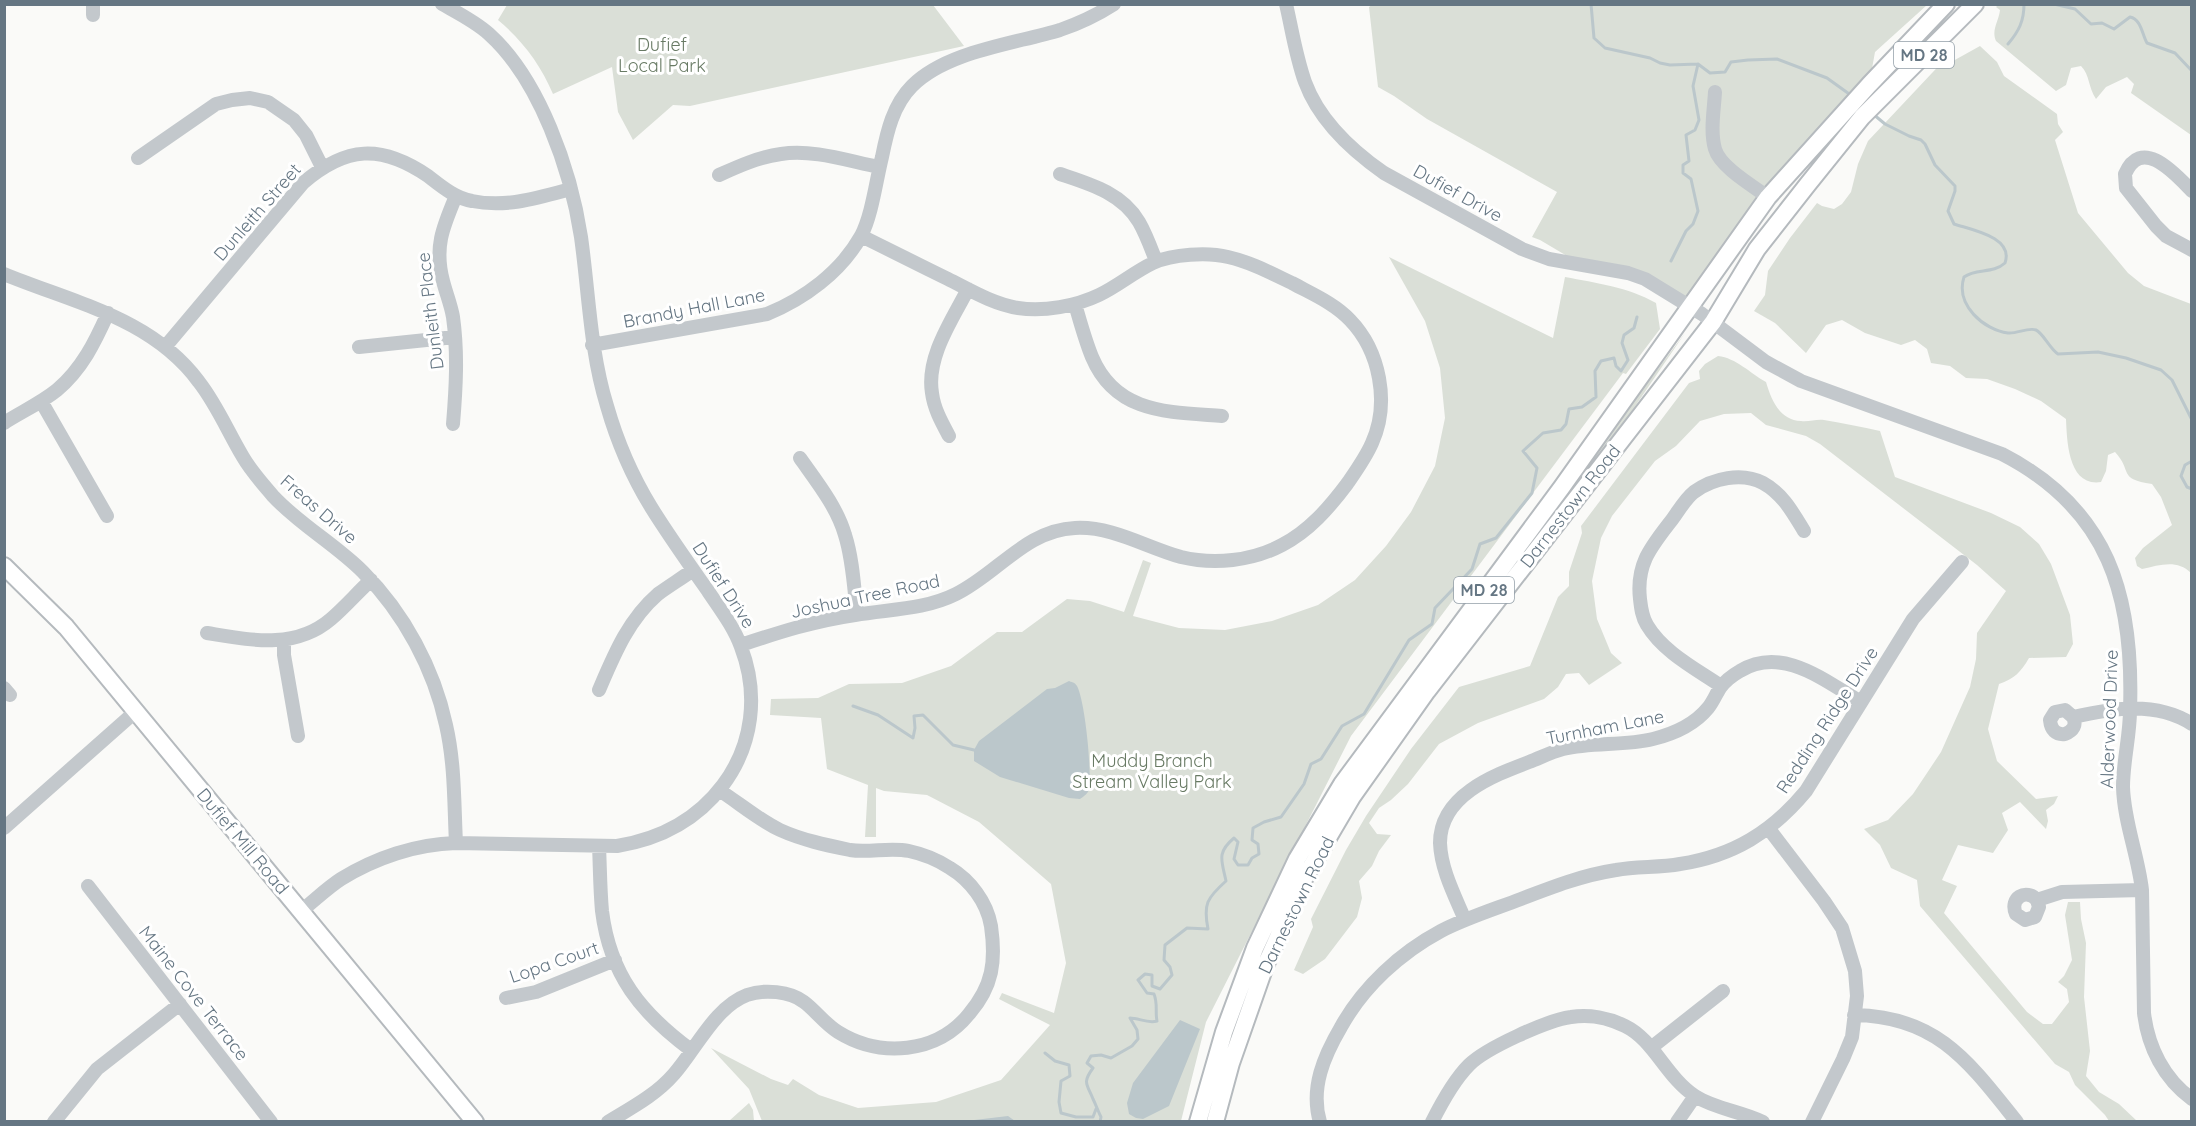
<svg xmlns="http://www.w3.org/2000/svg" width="2196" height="1126" font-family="Quicksand,sans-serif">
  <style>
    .green { fill: #dadfd7 }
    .water { fill: #bbc7cb }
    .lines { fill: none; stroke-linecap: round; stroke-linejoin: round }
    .stream { stroke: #bbc7cb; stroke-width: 3 }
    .major-casing { stroke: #b5babe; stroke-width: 20 }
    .minor { stroke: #c3c8cc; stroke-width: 14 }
    .major { stroke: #fff; stroke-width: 16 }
    .labels { text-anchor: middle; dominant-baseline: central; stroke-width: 6; stroke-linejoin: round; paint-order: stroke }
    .shield { fill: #fff; stroke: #939fa8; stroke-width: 1.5 }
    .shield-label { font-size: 16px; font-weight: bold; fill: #657683 }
    .park-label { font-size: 18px; fill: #687a64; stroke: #fff }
    .street-label { font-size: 18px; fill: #657683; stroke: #fff }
  </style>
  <rect width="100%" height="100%" fill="#fafaf8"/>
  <path class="green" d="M 1373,4 L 1927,5 L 1875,52 L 1869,85 L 1691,307 L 1659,287 L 1584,266 L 1540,240 L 1532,237 L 1557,192 L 1427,119 L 1394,96 L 1378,87 L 1369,7 Z
    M 507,5 L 933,5 L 964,46 L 690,106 L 673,105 L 633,140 L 618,112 L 612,67 L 553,94 C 541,65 522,40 498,20 Z
    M 1998,5 L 2191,5 L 2191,135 L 2131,93 L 2134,84 L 2127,77 L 2106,87 L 2096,99 C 2088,87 2090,75 2081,66 L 2071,68 L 2066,85 L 2056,91 L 1996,41 C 1991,30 1999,21 2000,10 L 1996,7 Z
    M 1980,46 L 1997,62 L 2004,76 L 2057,114 L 2058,124 L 2063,132 L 2055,140 L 2078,213 L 2128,273 L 2144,286 L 2191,304 L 2191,573 C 2177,559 2160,565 2142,569 L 2137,566 L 2135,558 L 2143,548 L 2172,525 L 2161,497 L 2152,484 C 2117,479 2133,471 2115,452 L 2108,455 L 2106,471 L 2101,482 C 2068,487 2067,441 2066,419 L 2041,401 L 2015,389 L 1987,379 L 1966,378 L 1950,366 L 1931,363 L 1927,349 L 1915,340 L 1901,345 L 1865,333 L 1842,320 L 1826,325 L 1806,353 L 1775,323 L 1754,311 L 1765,295 L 1768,271 L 1790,238 L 1817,203 L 1822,206 L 1834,209 L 1842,204 L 1851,192 L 1858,164 L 1868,141 L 1948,56 L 1953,61 Z
    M 1389,257 L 1553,338 L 1565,277 C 1596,283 1628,287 1656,303 L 1660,329 L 1626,374 L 1623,373 L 1351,736 L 1206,1022 L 1181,1121 L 762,1121 L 749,1089 L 711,1048 L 771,1079 L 788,1085 L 793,1079 L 819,1095 L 858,1108 L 936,1102 L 1001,1080 L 1050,1025 L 999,999 L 1002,993 L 1054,1013 L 1066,963 L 1051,884 L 979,822 L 927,795 L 884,791 L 876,788 L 876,837 L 865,837 L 868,785 L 827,769 L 821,718 L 770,715 L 771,699 L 818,698 L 849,684 L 902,683 L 951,666 L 997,632 L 1022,632 L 1067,599 L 1090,601 L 1124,612 L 1143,560 L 1151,563 L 1133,616 L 1179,628 L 1225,630 L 1272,621 L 1318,605 L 1355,580 L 1386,546 L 1411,512 L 1435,466 L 1445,418 L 1440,368 L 1425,321 Z
    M 1685,333 L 1608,446 L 1376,751 L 1326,828 L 1295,885 L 1268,940 L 1247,992 L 1226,1052 L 1209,1117 L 1205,1116 L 1229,1030 L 1262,943 L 1305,856 L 1336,802 L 1384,733 Z
    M 1718,356 C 1736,358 1750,373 1766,382 C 1771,399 1779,420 1801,421 C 1809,422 1816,419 1824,420 C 1843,423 1862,427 1880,431 L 1895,477 L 1991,513 L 2020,527 L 2039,544 L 2051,564 L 2070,615 L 2073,644 L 2066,657 L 2029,658 C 2021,672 2014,679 1999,684 L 1988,729 L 1997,761 L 2036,799 L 2058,796 L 2054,804 L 2046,810 L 2048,821 L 2046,829 L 2020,802 L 2002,813 L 2008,830 L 1993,853 L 1958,845 L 1942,880 L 1957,886 L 1944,913 L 2027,1012 L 2043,1024 L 2052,1024 L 2069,1002 L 2067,989 L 2058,982 L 2064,976 L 2072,960 L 2065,915 L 2068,902 L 2080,902 L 2081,919 L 2086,943 L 2084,997 L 2090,1051 L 2086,1076 L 2099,1092 L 2119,1104 L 2137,1121 L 2109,1121 L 2105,1115 L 2075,1085 L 2069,1072 L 2055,1064 L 1920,906 L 1917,880 L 1891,868 L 1880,845 L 1864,829 L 1888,820 L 1913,794 L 1941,752 L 1970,687 L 1976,659 L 1977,633 L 2006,591 L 1977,565 L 1820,444 L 1806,436 L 1766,425 L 1751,413 L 1724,414 L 1700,421 L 1676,446 L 1655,461 L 1612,516 L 1601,538 L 1592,581 L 1597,619 L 1611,653 L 1622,663 L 1589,685 L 1579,673 L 1566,674 L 1558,687 L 1544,699 L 1478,723 L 1439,744 L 1408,784 L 1391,800 L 1379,808 L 1369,823 L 1377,834 L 1391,835 L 1379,851 L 1372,866 L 1359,881 L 1362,898 L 1357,917 L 1325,959 L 1303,974 L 1294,970 L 1313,927 L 1311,919 L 1346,850 L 1366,816 L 1411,749 L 1459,687 L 1530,666 L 1558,597 L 1569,586 L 1569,572 L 1582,533 L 1581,526 L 1689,383 L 1700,379 L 1699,371 L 1705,364 Z
    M 749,1103 L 753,1110 L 754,1121 L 729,1121 Z"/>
  <path class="water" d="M 1069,681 C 1074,683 1074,682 1077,686 C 1085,701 1092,771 1089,789 C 1088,794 1084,796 1080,799 L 1069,798 L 1000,777 L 974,761 L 974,750 L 979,741 L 1047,689 L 1055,688 Z
    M 1180,1020 L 1200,1029 L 1169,1106 L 1143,1119 L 1136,1118 L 1129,1114 L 1127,1103 L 1133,1083 Z
    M 1008,1116 L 1015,1121 L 964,1121 L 966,1121 Z"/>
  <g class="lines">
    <path class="stream" d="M 1591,4 L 1594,38 L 1605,48 L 1650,58 L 1660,63 L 1670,65 L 1698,64 L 1710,73 L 1725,72 L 1731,62 L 1748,60 L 1777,59 L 1827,78 L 1852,96
      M 2054,4 L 2075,9 L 2091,24 L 2102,23 L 2114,29 L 2130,17 C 2141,19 2142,34 2147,43 L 2175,53 L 2192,71
      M 2008,44 C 2019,31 2024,21 2024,4
      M 1873,114 L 1885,124 L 1909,136 L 1921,140 L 1925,144 L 1935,165 L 1955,186 L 1955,191 L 1948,211 L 1954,224 C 1972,230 2014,237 2005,263 C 1993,274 1976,268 1964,277 C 1955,305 1984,330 2008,333 C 2017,334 2028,327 2036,330 C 2043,333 2050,349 2058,354 L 2098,352 L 2126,358 L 2161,370 L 2172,380 L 2192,420
      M 1671,261 L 1686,231 L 1693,224 L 1698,211 L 1691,179 L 1683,173 L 1683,165 L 1689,161 L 1686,135 L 1695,130 L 1699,120 L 1693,86 L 1698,64
      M 2192,461 L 2185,465 L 2181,476 L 2187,487 L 2192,489
      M 853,706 L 878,715 L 913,738 L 915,728 L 914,716 L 923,715 L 953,745 L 974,750
      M 1045,1053 L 1055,1061 L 1069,1065 L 1070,1076 L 1061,1081 L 1059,1102 L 1061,1113 L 1076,1117 L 1093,1117 L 1096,1109
      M 1100,1122 L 1101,1117 C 1098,1111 1096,1105 1093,1099 C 1087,1084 1082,1083 1093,1068 L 1087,1063 L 1091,1056 L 1101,1055 L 1111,1058 L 1132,1046 L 1138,1039 L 1137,1030 L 1130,1018 C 1139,1018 1148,1024 1157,1021 C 1155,1012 1158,1004 1154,994 L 1147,993 L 1138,980 L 1145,974 L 1152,975 L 1152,986 L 1160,989 L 1172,975 L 1170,967 L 1164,960 L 1165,945 L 1187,928 L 1208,929 C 1203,904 1207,898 1226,881 C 1222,861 1216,853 1234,838 L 1238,842 L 1234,859 L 1238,865 L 1248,865 L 1252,858 L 1259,854 L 1258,844 L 1252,840 L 1253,828 L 1264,822 L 1281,817 L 1304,784 L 1311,764 L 1321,759 L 1342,726 L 1364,714 L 1409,640 L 1432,624 L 1435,608 L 1472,569 L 1480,544 L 1496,538 L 1532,493 L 1537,468 L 1523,451 L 1543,433 L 1561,430 L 1566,424 L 1569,409 L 1582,407 L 1596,397 L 1595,371 L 1601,361 L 1614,358 L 1616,366 L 1621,371 L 1628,360 L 1622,343 L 1624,335 L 1634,328 L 1637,317"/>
    <g class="major-casing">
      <path id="major" d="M 4,566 L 66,627 L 475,1122
        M 1198,1122 L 1224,1032 L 1255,948 L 1297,859 L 1342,784 L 1562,487 L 1768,197 L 1869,85 L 1946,4
        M 1215,1122 L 1231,1063 L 1265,966 L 1305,877 L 1352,797 L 1427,691 L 1713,322 L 1757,249 L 1808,184 L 1862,117 L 1975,4"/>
    </g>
    <path class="minor" d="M 1286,4 C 1292,30 1296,57 1305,82 C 1319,120 1351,150 1384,173 L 1522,249 L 1549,259 L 1628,273 L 1645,279 L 1702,314 L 1766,362 L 1801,381 L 2002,454 C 2109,509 2134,596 2130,710 C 2130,736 2123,761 2123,787 C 2124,822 2138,855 2142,890 L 2144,1013 C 2148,1047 2164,1079 2192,1099
      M 93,15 L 93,4
      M 1715,92 C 1714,110 1710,131 1715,149 C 1720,167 1753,186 1768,197
      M 138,158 L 216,104 L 232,100 L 250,98 L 268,102 L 294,120 L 306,135 L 322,167
      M 1060,174 C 1090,184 1122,193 1139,222 C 1146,234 1151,248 1156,261
      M 719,175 C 739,166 759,157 781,154 C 813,149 848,161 879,167
      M 2192,191 C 2176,175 2142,135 2125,174 L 2126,188 L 2156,226 L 2166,236 L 2192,250
      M 4,274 C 74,303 152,318 199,382 C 217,405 228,432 243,457 C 251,471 263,484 273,496 C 300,525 335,544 363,572 C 404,613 434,669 446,725 C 455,764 454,804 456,843
      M 1075,304 C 1080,321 1085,340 1092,357 C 1116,414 1169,412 1222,416
      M 592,345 L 767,314 C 804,299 841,272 861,236 C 872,215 876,181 882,157 C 887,132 893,105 912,86 C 947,51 1014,44 1060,30 C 1080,23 1097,15 1114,4
      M 165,347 L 303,183 C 346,146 381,144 428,176 C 441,186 455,198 472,201 C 506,208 538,198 571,189
      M 359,347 L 455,337
      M 41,401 L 107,516
      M 4,423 C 21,412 41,403 57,390 C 82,369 95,342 108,313
      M 453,424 C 456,388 458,353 453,317 C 451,305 446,293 443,281 C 434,247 443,227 456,196
      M 949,436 C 942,423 934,409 932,393 C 926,357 952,320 968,289
      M 800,458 C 817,482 837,507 845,535 C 853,560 854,588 857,614
      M 207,633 C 250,640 295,650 331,619 C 345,607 357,593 371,580
      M 284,640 L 284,655 L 298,736
      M 741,645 C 780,632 814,621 855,615 C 889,609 924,610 956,594 C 997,574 1026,530 1075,528 C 1113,526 1145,547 1181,557 C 1214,565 1252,561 1282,545 C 1309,531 1329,508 1347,484 C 1356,471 1366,457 1372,443 C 1390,403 1380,351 1350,320 C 1334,303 1312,294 1292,283 C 1271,273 1250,262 1228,257 C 1208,252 1172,254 1153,263 C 1134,272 1118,286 1099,295 C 1076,306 1044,312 1018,308 C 993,304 970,290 948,279 C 919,265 890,250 861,236
      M 1721,686 C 1696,669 1663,652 1647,625 C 1642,617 1641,608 1640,599 C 1636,564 1651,547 1671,521 C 1678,512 1685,499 1694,492 C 1713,478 1742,472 1763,483 C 1783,494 1793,513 1804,531
      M 4,688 L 10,695
      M 599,690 C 614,655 628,620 658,594 C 669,586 682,578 693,570
      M 2073,717 L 2065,710 L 2055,712 L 2050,720 C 2051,730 2056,735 2065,734 C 2073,731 2077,725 2073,717 C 2113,708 2156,701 2192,724
      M 4,828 L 135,712
      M 1769,829 L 1824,901 L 1842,928 L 1855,971 L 1857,996 L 1852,1037 L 1843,1059 L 1812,1122
      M 599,846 C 600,867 600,889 602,911 C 610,975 641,1013 691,1050
      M 88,886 L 271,1122
      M 2037,900 L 2039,907 L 2035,917 L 2025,920 L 2016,914 C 2009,898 2026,888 2037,900 L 2062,892 L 2142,890
      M 301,911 C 314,901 327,888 341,879 C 375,858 416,844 456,843 L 617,846 C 660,839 696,821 723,785 C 753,745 759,694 741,647 C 734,627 720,609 708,591 C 689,564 669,536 651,507 C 632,476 617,441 607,406 C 590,351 589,294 581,237 C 571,171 540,80 489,34 C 476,22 458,13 442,4
      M 1465,920 C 1455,896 1441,870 1440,843 C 1440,796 1492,776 1529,762 C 1540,758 1551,752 1563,749 C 1592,742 1624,746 1653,739 C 1673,734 1695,724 1708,708 C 1713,702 1716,694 1720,688 C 1725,681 1733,675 1740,671 C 1782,645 1825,681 1861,702
      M 506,998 L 536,992 L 615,960
      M 1854,1015 C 1937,1016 1969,1062 2017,1122
      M 1652,1047 L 1723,991
      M 54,1122 L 97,1069 L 180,1004
      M 608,1122 C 631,1108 656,1095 674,1074 C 696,1049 715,1007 747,995 C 764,989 790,991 804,1002 C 816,1011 825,1024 838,1032 C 880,1058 937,1054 969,1014 C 993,986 996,961 991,926 C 987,902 970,880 950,868 C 938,860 923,854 909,851 C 890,847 869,853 850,850 C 826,845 802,840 780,830 C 759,820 739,803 719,790
      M 1320,1122 C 1310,1088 1324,1056 1341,1027 C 1363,987 1400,953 1441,931 C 1466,918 1495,909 1521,899 C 1552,887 1583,875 1616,870 C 1637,866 1659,868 1680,864 C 1733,856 1772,832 1806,791 L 1913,619 L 1962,562
      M 1432,1122 C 1442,1102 1454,1080 1469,1065 C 1486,1048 1548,1020 1571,1017 C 1589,1014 1609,1018 1625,1026 C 1654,1040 1666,1077 1695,1096 C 1715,1109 1741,1111 1763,1122
      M 1677,1122 L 1695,1096"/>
    <use href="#major" class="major"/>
  </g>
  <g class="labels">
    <g class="shield">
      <rect x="1894" y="42" width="60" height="26" rx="4.5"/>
      <rect x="1454" y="577" width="60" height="26" rx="4.5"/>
    </g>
    <g class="shield-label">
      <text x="1924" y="55">MD 28</text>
      <text x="1484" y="590">MD 28</text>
    </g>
    <g class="park-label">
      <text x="662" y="44">Dufief<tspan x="662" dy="21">Local Park</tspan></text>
      <text x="1152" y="760">Muddy Branch<tspan x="1152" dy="21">Stream Valley Park</tspan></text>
    </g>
    <g class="street-label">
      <text transform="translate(1458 193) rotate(29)">Dufief Drive</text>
      <text transform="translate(257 212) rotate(-49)">Dunleith Street</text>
      <text transform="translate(694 308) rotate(-11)">Brandy Hall Lane</text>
      <text transform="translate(430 311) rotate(-97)">Dunleith Place</text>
      <text transform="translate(1570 506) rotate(-52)">Darnestown Road</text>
      <text transform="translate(319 509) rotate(41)">Freas Drive</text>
      <text transform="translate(724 585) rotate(57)">Dufief Drive</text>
      <text transform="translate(865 596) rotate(-12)">Joshua Tree Road</text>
      <text transform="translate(2109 719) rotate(-88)">Alderwood Drive</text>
      <text transform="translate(1827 720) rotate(-57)">Redding Ridge Drive</text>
      <text transform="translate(1605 727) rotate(-11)">Turnham Lane</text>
      <text transform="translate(243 841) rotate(50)">Dufief Mill Road</text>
      <text transform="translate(1296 905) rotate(-64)">Darnestown Road</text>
      <text transform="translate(554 962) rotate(-19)">Lopa Court</text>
      <text transform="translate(194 993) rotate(52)">Maine Cove Terrace</text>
    </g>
  </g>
  <rect width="2196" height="1126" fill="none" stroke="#657683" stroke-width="12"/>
</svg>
